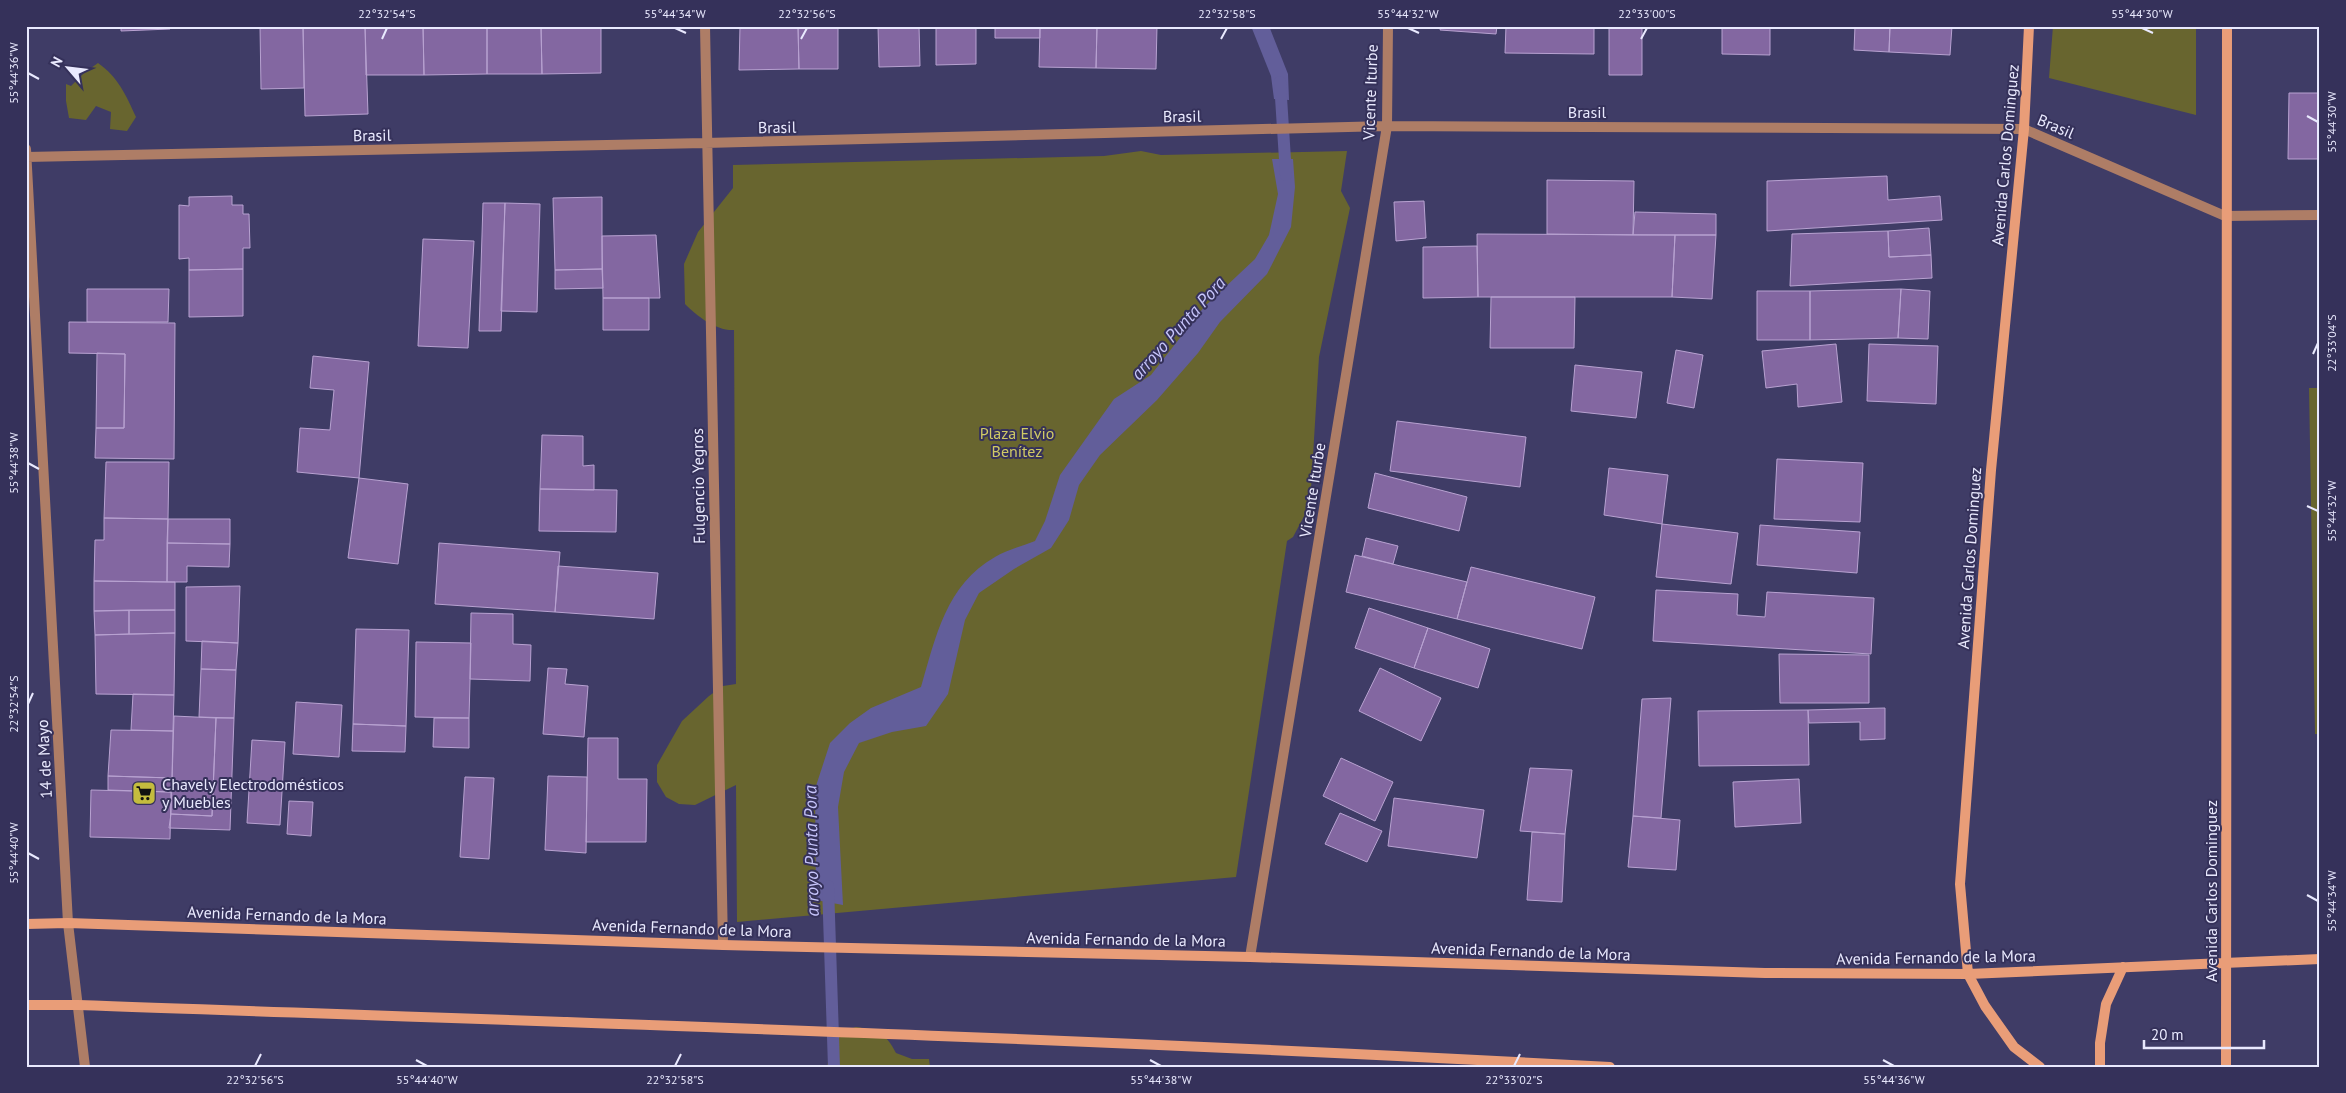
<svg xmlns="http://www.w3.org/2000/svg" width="2346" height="1093" font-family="'PT Sans',sans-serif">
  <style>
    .green { fill: #68652f }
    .water { fill: #625e9a }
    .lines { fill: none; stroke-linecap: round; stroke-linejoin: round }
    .stream { stroke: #625e9a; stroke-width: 12 }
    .building { fill: #8367a1; stroke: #b8a2d1 }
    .minor { stroke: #ae7d66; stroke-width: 10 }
    .secondary { stroke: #e99d78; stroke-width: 10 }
    .ticks { fill: none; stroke: #e9e9fe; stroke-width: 2 }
    .labels { text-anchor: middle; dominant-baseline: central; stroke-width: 4; stroke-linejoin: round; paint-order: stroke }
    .street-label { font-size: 16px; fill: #e9e9fe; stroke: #35315a }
    .park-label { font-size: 16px; fill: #d0ca65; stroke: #35315a }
    .poi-label { font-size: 16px; fill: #e9e9fe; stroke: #35315a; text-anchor: start }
    .water-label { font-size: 18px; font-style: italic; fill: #c7c5fb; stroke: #35315a }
    .neatline { fill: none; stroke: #e9e9fe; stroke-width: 2 }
    .ticks-label { font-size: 12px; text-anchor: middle; fill: #e9e9fe }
  </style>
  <rect width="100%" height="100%" fill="#3f3c66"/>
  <path class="green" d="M 2053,26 L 2196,26 L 2196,115 L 2049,78 Z
    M 98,63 C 118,77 126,95 136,117 L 127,131 L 110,129 L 111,112 L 96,106 L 86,120 L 69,118 L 66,101 L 66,84 L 71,86 L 84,73 Z
    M 1141,151 L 1161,155 L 1347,151 L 1341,191 L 1350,208 L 1319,357 L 1310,505 L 1293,537 L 1287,541 L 1236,877 L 737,922 L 736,785 L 695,805 L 679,804 L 666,797 L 657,782 L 657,765 L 682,721 L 709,696 L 723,686 L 736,684 L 734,330 C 716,331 697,316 685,304 L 684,264 L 698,232 L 733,188 L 733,165 L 1104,156 Z
    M 2309,388 L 2320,388 L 2320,734 L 2315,734 Z
    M 856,1027 C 878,1030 886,1033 896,1053 L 912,1059 L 929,1059 L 930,1067 L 827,1067 L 831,1048 L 840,1032 Z"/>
  <path class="water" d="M 1251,26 L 1269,26 L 1288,74 L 1289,100 L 1274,99 L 1271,76 Z
    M 1272,159 L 1293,159 L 1295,187 L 1291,227 L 1267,274 L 1220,322 L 1198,353 L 1157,400 L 1100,455 L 1079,485 L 1069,520 L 1051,548 L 1014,569 L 979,593 L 965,620 L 948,694 L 926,726 L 892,732 L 859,743 L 844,772 L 838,807 L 843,905 L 816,900 L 815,789 L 830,743 L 850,723 L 871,708 L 921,687 C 936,636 946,585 995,557 C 1007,550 1022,546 1035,541 L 1045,521 L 1060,475 L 1114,399 L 1151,375 L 1204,307 L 1255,259 L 1269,235 L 1278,194 Z"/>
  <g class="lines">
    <path class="stream" d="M 1280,82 L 1286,175
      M 828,886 L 834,1067"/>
  </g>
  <path class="building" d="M 121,26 L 170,26 L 170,29 L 121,31 Z
    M 260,26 L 303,26 L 304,88 L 261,89 Z
    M 303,26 L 365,26 L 368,114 L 305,116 Z
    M 365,26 L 423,26 L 424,75 L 366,75 Z
    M 423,26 L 487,26 L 487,74 L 424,75 Z
    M 487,26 L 541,26 L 542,74 L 487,74 Z
    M 541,26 L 601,26 L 601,73 L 542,74 Z
    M 740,26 L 798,26 L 799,69 L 739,70 Z
    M 798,26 L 838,26 L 838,69 L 799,69 Z
    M 878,26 L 919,26 L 920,66 L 879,67 Z
    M 936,26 L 976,26 L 976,64 L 936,65 Z
    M 995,26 L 1040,26 L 1040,38 L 995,38 Z
    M 1040,26 L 1097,26 L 1096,68 L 1039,67 Z
    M 1097,26 L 1157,26 L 1156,69 L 1096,68 Z
    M 1441,26 L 1497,26 L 1496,34 L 1440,30 Z
    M 1506,26 L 1594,26 L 1594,54 L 1505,53 Z
    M 1609,26 L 1642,26 L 1642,75 L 1609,75 Z
    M 1722,26 L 1770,26 L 1770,55 L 1722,54 Z
    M 1855,26 L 1890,26 L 1889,52 L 1854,50 Z
    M 1890,26 L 1952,26 L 1950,55 L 1889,52 Z
    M 2289,93 L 2320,93 L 2320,159 L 2288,159 Z
    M 1887,176 L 1888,200 L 1940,196 L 1942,220 L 1767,231 L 1767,181 Z
    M 1547,180 L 1634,181 L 1633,235 L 1547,234 Z
    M 232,196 L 232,205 L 243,205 L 243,214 L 249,214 L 250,248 L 243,248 L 243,269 L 189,270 L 189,258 L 179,259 L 179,205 L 189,206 L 189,197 Z
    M 602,197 L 602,269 L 555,270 L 553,198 Z
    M 1424,201 L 1426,238 L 1396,241 L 1394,202 Z
    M 483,203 L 505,203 L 501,331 L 479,331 Z
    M 505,203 L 540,204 L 537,312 L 501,311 Z
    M 1635,212 L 1716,214 L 1716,235 L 1633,235 Z
    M 1929,228 L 1931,255 L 1889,257 L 1888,231 Z
    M 1888,231 L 1889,257 L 1931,255 L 1932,278 L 1790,286 L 1792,234 Z
    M 1477,234 L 1675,235 L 1672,297 L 1478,297 Z
    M 656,235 L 660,298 L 603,298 L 602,236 Z
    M 1675,235 L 1716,235 L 1712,299 L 1672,297 Z
    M 423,239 L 474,241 L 468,348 L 418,346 Z
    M 1477,246 L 1478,297 L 1423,298 L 1423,247 Z
    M 243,269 L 243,316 L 189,317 L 189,270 Z
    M 602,269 L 603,288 L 555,289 L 555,270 Z
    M 87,289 L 169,289 L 168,322 L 87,322 Z
    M 1901,289 L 1898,338 L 1810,340 L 1810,291 Z
    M 1901,289 L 1930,291 L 1928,339 L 1898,338 Z
    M 1757,291 L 1810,291 L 1810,340 L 1757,340 Z
    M 1491,297 L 1575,297 L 1574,348 L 1490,348 Z
    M 603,298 L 649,298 L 649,330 L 603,330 Z
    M 69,322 L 175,323 L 174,459 L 95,458 L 96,428 L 124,428 L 125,354 L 69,353 Z
    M 1836,344 L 1842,402 L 1798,407 L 1797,384 L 1766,388 L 1762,351 Z
    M 1869,344 L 1938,346 L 1936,404 L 1867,401 Z
    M 1676,350 L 1703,355 L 1694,408 L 1667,403 Z
    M 97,353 L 125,354 L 124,428 L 96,428 Z
    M 313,356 L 369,362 L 359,478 L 297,472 L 300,428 L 330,430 L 334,390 L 310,388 Z
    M 1575,365 L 1642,372 L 1636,418 L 1571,411 Z
    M 1397,421 L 1526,437 L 1520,487 L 1390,471 Z
    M 542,435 L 583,436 L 583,466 L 594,465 L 594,490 L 540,489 Z
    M 1777,459 L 1863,463 L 1860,522 L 1774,519 Z
    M 106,462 L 169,462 L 168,519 L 104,518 Z
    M 1609,468 L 1668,475 L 1662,524 L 1604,515 Z
    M 1375,473 L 1467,497 L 1459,531 L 1368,508 Z
    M 359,478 L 408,484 L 398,564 L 348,558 Z
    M 540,489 L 617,490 L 616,532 L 539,531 Z
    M 104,518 L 168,519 L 167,582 L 94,581 L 95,540 L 104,540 Z
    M 168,519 L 230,519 L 230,544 L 167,543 Z
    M 1662,524 L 1738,533 L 1731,584 L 1656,577 Z
    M 1760,525 L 1860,532 L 1857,573 L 1757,565 Z
    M 1366,538 L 1398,546 L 1393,564 L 1362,556 Z
    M 167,543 L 230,544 L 229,567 L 187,566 L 187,582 L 167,582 Z
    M 439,543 L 560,552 L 555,612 L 435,604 Z
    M 1355,555 L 1467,582 L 1457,619 L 1346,592 Z
    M 558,566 L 658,573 L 654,619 L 555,612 Z
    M 1471,567 L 1595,597 L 1582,649 L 1457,619 Z
    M 94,581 L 175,582 L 175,610 L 94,611 Z
    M 240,586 L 238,643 L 186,641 L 186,587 Z
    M 1656,590 L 1738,594 L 1737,615 L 1765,617 L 1767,592 L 1874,598 L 1871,654 L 1653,641 Z
    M 1369,608 L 1428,628 L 1414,668 L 1355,648 Z
    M 129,610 L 129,634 L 95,635 L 94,611 Z
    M 129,610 L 175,610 L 175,633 L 129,634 Z
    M 471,613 L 513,614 L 513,644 L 531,645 L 530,681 L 470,679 Z
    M 1428,628 L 1490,649 L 1478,688 L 1414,668 Z
    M 356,629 L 409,630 L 406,726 L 353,724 Z
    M 175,633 L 174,695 L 96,694 L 95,635 Z
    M 202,641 L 238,643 L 236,670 L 201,669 Z
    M 416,642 L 471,643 L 469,718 L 415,717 Z
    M 1779,654 L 1869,655 L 1869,703 L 1780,703 Z
    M 548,668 L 567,669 L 565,684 L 588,686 L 584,737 L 543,734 Z
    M 1380,668 L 1441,698 L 1421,741 L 1359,711 Z
    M 201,669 L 236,670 L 234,718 L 199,717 Z
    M 133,694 L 174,695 L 173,731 L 131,730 Z
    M 1671,698 L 1661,818 L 1633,816 L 1642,699 Z
    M 296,702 L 342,705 L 339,757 L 293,754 Z
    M 1885,708 L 1885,739 L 1860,740 L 1860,722 L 1809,723 L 1808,710 Z
    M 1808,710 L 1809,765 L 1699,766 L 1698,711 Z
    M 174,716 L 216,718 L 212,816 L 171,814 Z
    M 216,718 L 234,718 L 230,830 L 169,828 L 171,814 L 212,816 Z
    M 434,718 L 469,718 L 469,748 L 433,747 Z
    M 353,724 L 406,726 L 405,752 L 352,751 Z
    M 111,730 L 173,731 L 172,778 L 108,776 Z
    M 588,738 L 618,738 L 618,779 L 647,779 L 646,842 L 586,842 Z
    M 252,740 L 285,742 L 280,825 L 247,823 Z
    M 1341,758 L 1393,782 L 1375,821 L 1323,796 Z
    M 1530,768 L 1572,770 L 1565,834 L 1520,831 Z
    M 108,776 L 172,778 L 171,792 L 108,790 Z
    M 548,776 L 587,777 L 586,853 L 545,850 Z
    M 465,777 L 494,778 L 489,859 L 460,857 Z
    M 1799,779 L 1801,823 L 1735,827 L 1733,782 Z
    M 91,790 L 171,792 L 170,839 L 90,837 Z
    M 1394,798 L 1484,810 L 1477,858 L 1388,846 Z
    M 289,801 L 313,802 L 311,836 L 287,834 Z
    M 1340,813 L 1382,831 L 1367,862 L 1325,844 Z
    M 1633,816 L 1680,820 L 1676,870 L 1628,867 Z
    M 1532,832 L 1565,834 L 1562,902 L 1527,900 Z"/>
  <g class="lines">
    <path class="minor" d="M 705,26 L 723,945
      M 26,149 L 68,923 L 85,1067
      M 26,157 L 705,143 L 1387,126 L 2024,129 L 2225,216 L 2320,215
      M 1250,957 L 1387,126 L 1388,26"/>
    <path class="secondary" d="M 2029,26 L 2024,129 L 1991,470 L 1960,884 L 1968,974 L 1985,1006 L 2014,1047 L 2040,1067
      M 26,924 L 68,923 L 723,945 L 1250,957 L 1765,973 L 1968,974 L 2320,959
      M 26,1005 L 78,1005 C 589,1023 1099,1039 1610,1067
      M 2100,1067 L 2100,1043 L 2106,1004 L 2123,967
      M 2226,1067 L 2227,26"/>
  </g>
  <path class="ticks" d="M 675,28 L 686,33M 1408,28 L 1419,33M 2142,28 L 2153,33M 382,39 L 387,28M 801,39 L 807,28M 1221,39 L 1227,28M 1641,39 L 1647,28M 28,73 L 39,79M 2307,116 L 2318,122M 2313,354 L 2318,343M 28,463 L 39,469M 2307,506 L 2318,511M 28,704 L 33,693M 28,853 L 39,859M 2307,895 L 2318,901M 416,1060 L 427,1066M 1150,1060 L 1161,1066M 1883,1060 L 1894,1066M 255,1066 L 261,1054M 675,1066 L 681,1054M 1514,1066 L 1520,1054"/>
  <defs>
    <g id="supermarket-square" transform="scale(1.25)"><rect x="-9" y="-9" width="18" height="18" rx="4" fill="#c4bc3e" stroke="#35315a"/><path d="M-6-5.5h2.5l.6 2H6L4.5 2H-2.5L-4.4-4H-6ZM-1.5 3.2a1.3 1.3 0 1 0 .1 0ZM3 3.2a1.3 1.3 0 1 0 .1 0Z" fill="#111"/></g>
  </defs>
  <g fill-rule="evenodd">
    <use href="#supermarket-square" x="144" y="793"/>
  </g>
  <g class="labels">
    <g class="street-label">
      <text transform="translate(1370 92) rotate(-88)">Vicente Iturbe</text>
      <text x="1587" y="112">Brasil</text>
      <text transform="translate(1182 116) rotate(-1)">Brasil</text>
      <text transform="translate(2056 126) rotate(23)">Brasil</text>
      <text transform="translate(777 127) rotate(-1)">Brasil</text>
      <text transform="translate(372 135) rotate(-1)">Brasil</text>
      <text transform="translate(2005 155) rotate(-85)">Avenida Carlos Dominguez</text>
      <text transform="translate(698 486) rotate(-91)">Fulgencio Yegros</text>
      <text transform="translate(1312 490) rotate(-81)">Vicente Iturbe</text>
      <text transform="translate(1969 558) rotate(-86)">Avenida Carlos Dominguez</text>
      <text transform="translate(44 759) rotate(-93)">14 de Mayo</text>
      <text transform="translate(2211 891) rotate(-90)">Avenida Carlos Dominguez</text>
      <text transform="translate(287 915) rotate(2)">Avenida Fernando de la Mora</text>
      <text transform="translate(692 928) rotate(2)">Avenida Fernando de la Mora</text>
      <text transform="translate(1126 939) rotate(1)">Avenida Fernando de la Mora</text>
      <text transform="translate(1531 951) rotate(2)">Avenida Fernando de la Mora</text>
      <text transform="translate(1936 957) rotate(-1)">Avenida Fernando de la Mora</text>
    </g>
    <g class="park-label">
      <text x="1017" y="433">Plaza Elvio<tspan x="1017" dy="18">Benítez</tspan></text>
    </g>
    <g class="poi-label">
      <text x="162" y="784">Chavely Electrodomésticos<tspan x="162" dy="18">y Muebles</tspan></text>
    </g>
    <g class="water-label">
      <text transform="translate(1178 328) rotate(-48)">arroyo Punta Pora</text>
      <text transform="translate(811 851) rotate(-91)">arroyo Punta Pora</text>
    </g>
  </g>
  <rect width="2346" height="1093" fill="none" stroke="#35315a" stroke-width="55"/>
  <g transform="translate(68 68) rotate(298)" stroke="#35315a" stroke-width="4" paint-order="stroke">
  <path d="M0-4L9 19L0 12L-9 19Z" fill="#e9e9fe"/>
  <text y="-8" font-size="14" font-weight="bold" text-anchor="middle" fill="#e9e9fe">N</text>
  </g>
  <path d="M2144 1040v8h120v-8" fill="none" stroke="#e9e9fe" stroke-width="2.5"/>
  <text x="2151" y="1040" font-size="15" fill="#e9e9fe" stroke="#35315a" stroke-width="4" paint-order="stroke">20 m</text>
  <rect x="28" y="28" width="2290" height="1038" class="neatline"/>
  <g class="ticks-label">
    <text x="387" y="18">22°32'54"S</text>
    <text x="675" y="18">55°44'34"W</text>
    <text x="807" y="18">22°32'56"S</text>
    <text x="1227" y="18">22°32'58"S</text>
    <text x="1408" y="18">55°44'32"W</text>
    <text x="1647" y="18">22°33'00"S</text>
    <text x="2142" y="18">55°44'30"W</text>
    <text transform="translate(14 73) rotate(-90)" y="4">55°44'36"W</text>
    <text transform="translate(2332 122) rotate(-90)" y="4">55°44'30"W</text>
    <text transform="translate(2332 343) rotate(-90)" y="4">22°33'04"S</text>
    <text transform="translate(14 463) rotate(-90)" y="4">55°44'38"W</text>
    <text transform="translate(2332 511) rotate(-90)" y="4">55°44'32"W</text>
    <text transform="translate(14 704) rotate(-90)" y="4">22°32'54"S</text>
    <text transform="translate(14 853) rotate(-90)" y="4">55°44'40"W</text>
    <text transform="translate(2332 901) rotate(-90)" y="4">55°44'34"W</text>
    <text x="255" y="1084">22°32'56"S</text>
    <text x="427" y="1084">55°44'40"W</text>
    <text x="675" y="1084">22°32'58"S</text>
    <text x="1161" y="1084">55°44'38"W</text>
    <text x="1514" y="1084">22°33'02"S</text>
    <text x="1894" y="1084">55°44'36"W</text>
  </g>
</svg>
